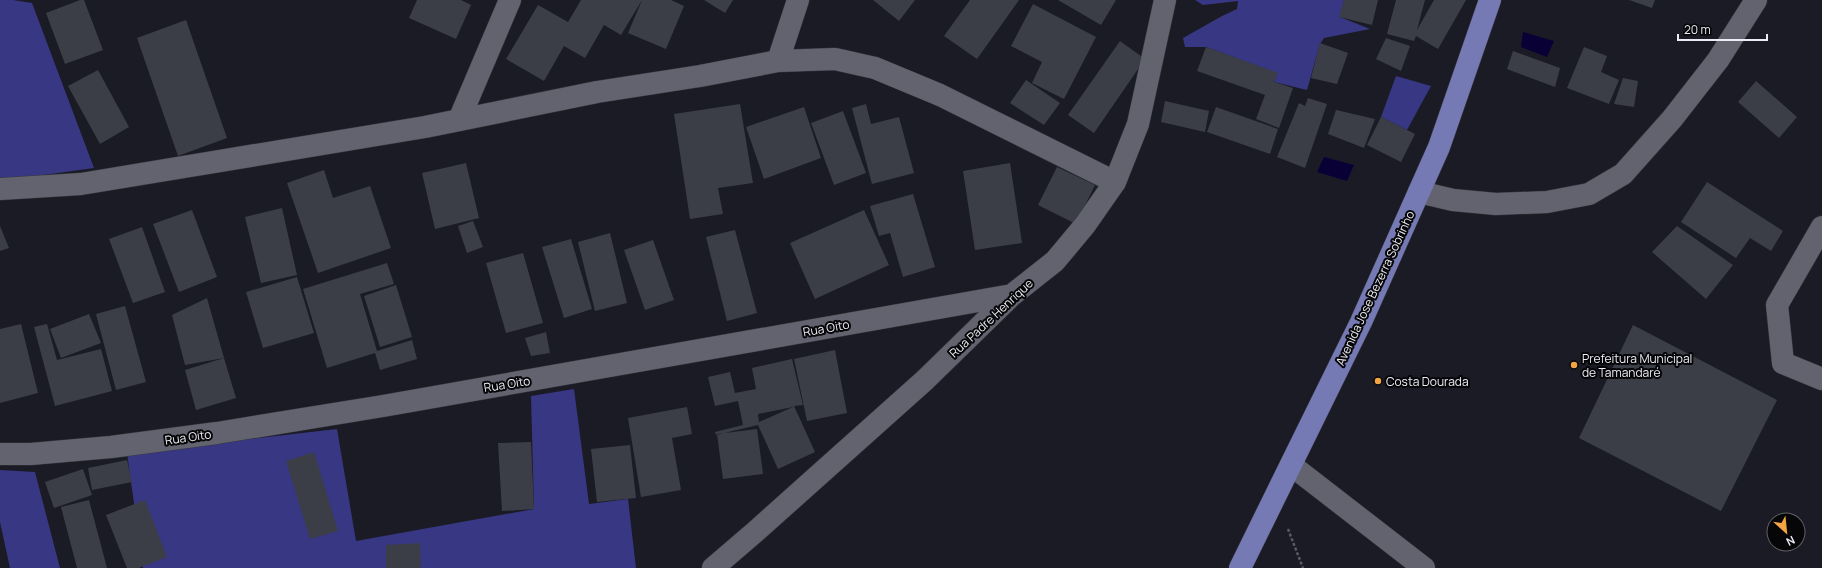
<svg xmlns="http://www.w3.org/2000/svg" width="1822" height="568" font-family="Manrope,sans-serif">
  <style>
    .forest { fill: #383784 }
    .water { fill: #090035 }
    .building { fill: #3c3e47; fill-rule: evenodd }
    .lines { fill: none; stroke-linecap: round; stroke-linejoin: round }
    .minor-casing { stroke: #383940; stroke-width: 23 }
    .major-casing { stroke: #383940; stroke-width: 23 }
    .path { stroke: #595a62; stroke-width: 2.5; stroke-dasharray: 3 2; stroke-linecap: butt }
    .minor { stroke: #62636e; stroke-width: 22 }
    .major { stroke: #7579b4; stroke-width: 22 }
    .poi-dot { fill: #f2a541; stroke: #060609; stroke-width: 1.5 }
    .labels { text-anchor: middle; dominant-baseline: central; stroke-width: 4; stroke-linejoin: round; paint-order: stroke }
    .street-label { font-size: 12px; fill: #ecedf4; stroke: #060609 }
    .poi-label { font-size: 12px; fill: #ecedf4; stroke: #060609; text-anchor: start }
  </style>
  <rect width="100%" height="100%" fill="#1a1b24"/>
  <path class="forest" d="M 0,0 L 13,0 L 32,3 L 94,168 L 0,181 Z
    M 1195,0 L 1344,0 L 1340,17 L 1370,29 L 1324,38 L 1320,44 L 1307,90 L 1274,82 L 1277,73 L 1206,47 L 1185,47 L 1183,38 L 1222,16 L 1237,9 L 1238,1 L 1203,5 Z
    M 1396,76 L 1431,86 L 1407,130 L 1381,117 Z
    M 574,389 L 589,504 L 628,499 L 636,568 L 143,568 L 127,453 L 337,429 L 356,541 L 534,509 L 531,396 Z
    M 0,470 L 35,472 L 60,568 L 10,568 L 0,522 Z"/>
  <path class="water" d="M 1523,32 L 1554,41 L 1547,57 L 1521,47 Z
    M 1324,157 L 1354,165 L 1347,181 L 1317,172 Z"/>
  <path class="building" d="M 80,0 L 84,0 L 103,50 L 65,64 L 46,13 Z
    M 417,0 L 461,0 L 471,5 L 456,39 L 409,18 Z
    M 581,0 L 642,0 L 621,35 L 604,25 L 585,58 L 564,46 L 544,81 L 506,59 L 538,5 L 568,22 Z
    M 642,0 L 671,0 L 684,6 L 666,49 L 628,33 Z
    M 704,0 L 733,0 L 725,13 Z
    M 873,0 L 915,0 L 899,21 Z
    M 970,0 L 1019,0 L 977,59 L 944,36 Z
    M 1058,0 L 1116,0 L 1101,25 Z
    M 1344,0 L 1378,0 L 1372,25 L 1339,17 Z
    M 1396,0 L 1425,0 L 1417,30 L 1434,0 L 1466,0 L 1438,49 L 1416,36 L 1414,41 L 1387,34 Z
    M 1629,0 L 1655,0 L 1652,8 Z
    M 1033,4 L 1096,37 L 1064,99 L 1032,83 L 1042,62 L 1011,46 Z
    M 186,20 L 227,138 L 178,156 L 137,38 Z
    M 1386,38 L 1410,46 L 1401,71 L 1376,59 Z
    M 1120,41 L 1145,59 L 1094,133 L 1068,115 Z
    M 1320,43 L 1348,53 L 1337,84 L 1311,78 Z
    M 1206,47 L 1278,73 L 1274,82 L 1293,88 L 1279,128 L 1256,119 L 1265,95 L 1197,71 Z
    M 1584,47 L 1607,56 L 1601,72 L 1619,80 L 1609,104 L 1567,88 Z
    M 1513,51 L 1560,68 L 1555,87 L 1507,69 Z
    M 98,70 L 129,127 L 100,144 L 68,86 Z
    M 1623,78 L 1638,81 L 1634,107 L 1614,104 Z
    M 1026,80 L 1060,103 L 1044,125 L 1010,103 Z
    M 1756,81 L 1797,117 L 1779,138 L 1738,102 Z
    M 1308,98 L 1327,104 L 1305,168 L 1277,157 L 1299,103 L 1305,106 Z
    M 1165,101 L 1209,111 L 1205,132 L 1161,122 Z
    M 740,104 L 753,183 L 718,188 L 723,214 L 690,219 L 674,114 Z
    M 866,104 L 871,124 L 899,117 L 914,173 L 872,184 L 852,108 Z
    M 804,107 L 821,158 L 764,179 L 746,127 Z
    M 1216,107 L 1278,129 L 1270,154 L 1207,132 Z
    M 1336,110 L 1375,119 L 1364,148 L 1328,134 Z
    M 843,111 L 866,173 L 834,185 L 811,123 Z
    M 1381,117 L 1415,134 L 1401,162 L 1367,145 Z
    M 466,163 L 479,218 L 435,229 L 422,173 Z
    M 1010,163 L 1022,243 L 975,250 L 963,171 Z
    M 1057,167 L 1095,185 L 1076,224 L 1038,205 Z
    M 324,170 L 333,198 L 370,186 L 391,248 L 318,273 L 287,183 Z
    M 1707,182 L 1783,231 L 1771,251 L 1750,238 L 1736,258 L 1681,222 Z
    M 913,194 L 935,267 L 903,277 L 890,233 L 879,236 L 870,206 Z
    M 282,208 L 297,275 L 261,283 L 245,217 Z
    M 192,210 L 217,277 L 179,292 L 153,224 Z
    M 864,210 L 889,265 L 815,299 L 790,243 Z
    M 473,221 L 483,247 L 467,253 L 458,226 Z
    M 0,226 L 9,248 L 0,251 Z
    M 1677,226 L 1733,265 L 1706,299 L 1652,252 Z
    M 142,227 L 165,292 L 133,303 L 109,239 Z
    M 735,230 L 757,313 L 727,321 L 706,237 Z
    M 610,233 L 627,303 L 595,311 L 578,242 Z
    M 571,239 L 592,309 L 564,318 L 542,247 Z
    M 653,240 L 674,300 L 645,310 L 624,250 Z
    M 523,253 L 543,323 L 506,333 L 486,263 Z
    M 387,263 L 394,284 L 360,294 L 377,351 L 412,340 L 417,359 L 380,370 L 375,353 L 327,368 L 303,289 Z
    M 297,277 L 314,333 L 263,348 L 246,292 Z
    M 396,285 L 412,337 L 380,347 L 364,296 Z
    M 207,298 L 224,358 L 236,398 L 196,410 L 185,370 L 224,358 L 185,365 L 172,315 Z
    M 125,306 L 146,382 L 116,390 L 96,314 Z
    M 89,314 L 101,343 L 61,358 L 50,329 Z
    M 21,324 L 38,393 L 0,403 L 0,329 Z
    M 47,324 L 57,360 L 101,349 L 112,391 L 55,406 L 34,327 Z
    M 1633,325 L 1777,400 L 1721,511 L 1579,438 Z
    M 546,332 L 550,353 L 531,356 L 525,338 Z
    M 835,350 L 847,413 L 807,421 L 794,359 Z
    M 792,359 L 803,405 L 794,406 L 815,452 L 778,469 L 758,425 L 716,435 L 715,432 L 743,425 L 738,401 L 715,406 L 708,377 L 730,372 L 735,393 L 756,389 L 752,368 ZM 793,407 L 759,422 L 758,414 Z
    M 687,407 L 692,434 L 672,438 L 681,490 L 641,497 L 628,418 Z
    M 757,429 L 763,474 L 723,479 L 717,434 Z
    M 531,442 L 534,509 L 502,511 L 498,443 Z
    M 630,445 L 636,498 L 597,502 L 591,449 Z
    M 314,452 L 338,531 L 310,539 L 286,461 Z
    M 127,460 L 132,482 L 92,490 L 88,468 Z
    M 83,469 L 92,495 L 54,508 L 45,482 Z
    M 89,500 L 107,568 L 77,568 L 61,507 Z
    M 145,500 L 167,557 L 139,568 L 127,568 L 106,515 Z
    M 420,543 L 421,568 L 386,568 L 386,545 Z"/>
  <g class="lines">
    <g class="minor-casing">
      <path id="minor" d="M 778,61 L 798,0
        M 459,120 L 510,0
        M 0,189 L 81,184 L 425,127 L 597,92 L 700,76 L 778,61 L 835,59 L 875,68 L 940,95 L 1115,182
        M 1419,192 L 1453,200 L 1496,204 L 1547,202 L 1589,194 L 1623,174 L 1672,119 L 1718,60 L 1756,0
        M 1822,227 L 1777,305 L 1783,363 L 1822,379
        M 0,454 L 31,454 L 111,447 L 217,433 L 383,406 L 1012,295
        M 1291,465 L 1424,568
        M 713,568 L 755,532 L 925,380 L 1012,295 L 1055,261 L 1085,225 L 1115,182 L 1138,124 L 1165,0"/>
    </g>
    <g class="major-casing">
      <path id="major" d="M 1240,568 L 1361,322 L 1439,147 L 1490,0"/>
    </g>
    <path class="path" d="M 1288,529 L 1303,568"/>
    <use href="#minor" class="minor"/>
    <use href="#major" class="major"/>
  </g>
  <g class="poi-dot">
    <circle cx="1574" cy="365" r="4"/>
    <circle cx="1378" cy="381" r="4"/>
  </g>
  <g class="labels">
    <g class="street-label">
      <text transform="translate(1375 288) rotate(-65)">Avenida Jose Bezerra Sobrinho</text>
      <text transform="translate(991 318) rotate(-43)">Rua Padre Henrique</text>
      <text transform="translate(826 328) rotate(-10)">Rua Oito</text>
      <text transform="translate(507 384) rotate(-9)">Rua Oito</text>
      <text transform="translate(188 437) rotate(-8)">Rua Oito</text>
    </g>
    <g class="poi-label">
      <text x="1582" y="358">Prefeitura Municipal<tspan x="1582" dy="14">de Tamandaré</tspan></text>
      <text x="1386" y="381">Costa Dourada</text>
    </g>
  </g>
  <g transform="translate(1786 532) rotate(153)"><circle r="19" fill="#060609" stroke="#626267"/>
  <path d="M0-3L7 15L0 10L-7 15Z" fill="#f2a541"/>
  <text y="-6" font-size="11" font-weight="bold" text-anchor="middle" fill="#ecedf4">N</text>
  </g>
  <path d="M1678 34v6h89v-6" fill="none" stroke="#ecedf4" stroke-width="2"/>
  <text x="1684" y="34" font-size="12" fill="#ecedf4" stroke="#060609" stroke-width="3" paint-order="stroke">20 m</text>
</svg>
